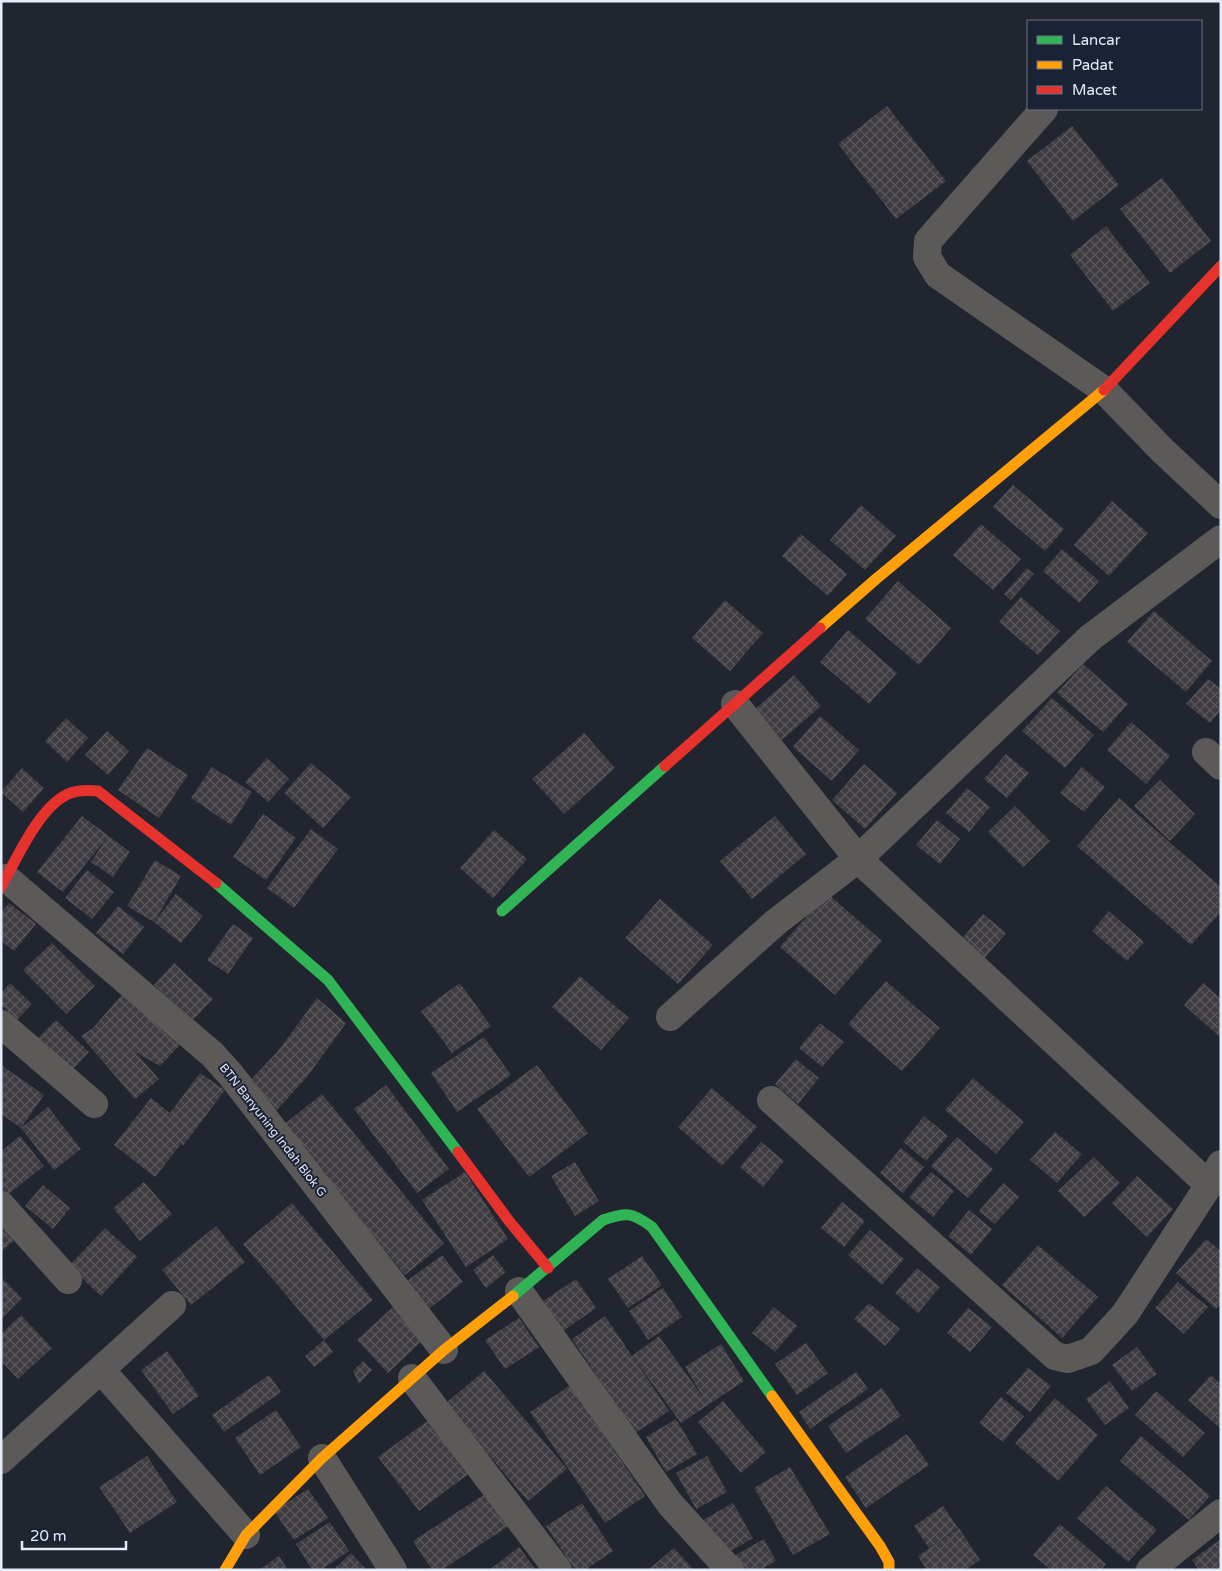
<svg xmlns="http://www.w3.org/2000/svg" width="1222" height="1571" font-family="'Varela Round',sans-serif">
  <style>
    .building { fill: url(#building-cross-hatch) }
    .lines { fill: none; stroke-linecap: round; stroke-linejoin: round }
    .street { stroke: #5b5a58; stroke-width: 28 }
    .fast { stroke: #30b455; stroke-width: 11 }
    .slow { stroke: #ff9f0a; stroke-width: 11 }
    .jam { stroke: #e5322d; stroke-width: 11 }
    .labels { text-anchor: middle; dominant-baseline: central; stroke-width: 4; stroke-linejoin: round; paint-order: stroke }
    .street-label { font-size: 12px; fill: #e5ebf8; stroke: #1a2235 }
  </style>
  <defs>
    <pattern id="building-cross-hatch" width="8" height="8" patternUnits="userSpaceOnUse" patternTransform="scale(1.25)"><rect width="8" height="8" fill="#3e3c40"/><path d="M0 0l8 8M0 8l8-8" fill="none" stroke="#5a585c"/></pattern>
  </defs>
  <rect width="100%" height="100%" fill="#20252f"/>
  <path class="building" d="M 887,106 L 946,181 L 896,219 L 838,144 Z
    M 1072,126 L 1119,185 L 1073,221 L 1027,161 Z
    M 1162,178 L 1211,241 L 1170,273 L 1120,209 Z
    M 1106,226 L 1150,283 L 1113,311 L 1070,255 Z
    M 1013,485 L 1064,529 L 1045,551 L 993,507 Z
    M 1112,501 L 1148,533 L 1109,576 L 1074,545 Z
    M 861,505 L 896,536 L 865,570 L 830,540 Z
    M 981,524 L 1021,559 L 993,590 L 953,555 Z
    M 801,534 L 847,574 L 828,596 L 782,556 Z
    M 1062,549 L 1099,581 L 1079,603 L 1043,571 Z
    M 1027,568 L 1034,574 L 1011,600 L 1004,594 Z
    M 898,581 L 951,628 L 919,665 L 865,619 Z
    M 1021,597 L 1060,631 L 1038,655 L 999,622 Z
    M 725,600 L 763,633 L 730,671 L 692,638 Z
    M 1154,611 L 1212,661 L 1186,692 L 1127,642 Z
    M 848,630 L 897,673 L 869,704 L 820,662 Z
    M 1083,664 L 1128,704 L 1103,732 L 1057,693 Z
    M 794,675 L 821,706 L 782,740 L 755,709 Z
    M 1208,679 L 1221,689 L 1221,710 L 1210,723 L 1186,704 Z
    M 1052,698 L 1094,735 L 1065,768 L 1022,731 Z
    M 820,716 L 859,750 L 832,781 L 793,747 Z
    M 66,718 L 88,738 L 67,762 L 45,741 Z
    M 1131,722 L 1170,756 L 1146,784 L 1107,750 Z
    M 107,731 L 129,751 L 108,775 L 85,755 Z
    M 584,733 L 615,768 L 564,814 L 532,779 Z
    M 147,748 L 188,775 L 159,818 L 118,790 Z
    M 1006,754 L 1029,773 L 1007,798 L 984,779 Z
    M 267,758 L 289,779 L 268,802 L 245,782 Z
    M 311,763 L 351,797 L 323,828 L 284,793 Z
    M 864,764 L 897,793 L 865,829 L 832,800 Z
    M 212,767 L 252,792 L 231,825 L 191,798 Z
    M 1082,767 L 1105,787 L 1084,812 L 1060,793 Z
    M 22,768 L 44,788 L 23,812 L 1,792 Z
    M 1160,780 L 1195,814 L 1170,841 L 1134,806 Z
    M 967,788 L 990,807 L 969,832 L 946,813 Z
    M 1119,798 L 1221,887 L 1221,912 L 1191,945 L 1077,846 Z
    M 1015,806 L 1050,841 L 1023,867 L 988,832 Z
    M 263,814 L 296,838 L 266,880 L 233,857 Z
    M 82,816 L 130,852 L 113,877 L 91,862 L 106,839 L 63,892 L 37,872 Z
    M 775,816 L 806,854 L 752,899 L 720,861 Z
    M 937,820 L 960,839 L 940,864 L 916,845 Z
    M 311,829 L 338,849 L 294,908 L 267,888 Z
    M 494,830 L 527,859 L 493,898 L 460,868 Z
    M 155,860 L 181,876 L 154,922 L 127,906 Z
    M 87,870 L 114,892 L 92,919 L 65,898 Z
    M 827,893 L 882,941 L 835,995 L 780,947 Z
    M 176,894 L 203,916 L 181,943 L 154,922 Z
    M 660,899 L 713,945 L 678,984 L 625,938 Z
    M 9,903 L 36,924 L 14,951 L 1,941 L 1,912 Z
    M 118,906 L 144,927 L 123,954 L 96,933 Z
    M 1109,911 L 1144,942 L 1127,961 L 1092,931 Z
    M 983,914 L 1006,933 L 984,959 L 961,940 Z
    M 233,924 L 253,938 L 228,974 L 207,960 Z
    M 52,943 L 95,986 L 66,1014 L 23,970 Z
    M 174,963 L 213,999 L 193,1020 L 154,985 Z
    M 580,976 L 629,1018 L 601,1050 L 552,1007 Z
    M 886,981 L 940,1028 L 902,1071 L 848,1024 Z
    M 10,983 L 32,1004 L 17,1020 L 1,1005 L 1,993 Z
    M 460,983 L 491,1026 L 452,1053 L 421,1011 Z
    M 1203,983 L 1221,999 L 1221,1038 L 1184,1005 Z
    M 124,992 L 180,1045 L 160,1066 L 135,1052 L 159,1079 L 135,1099 L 81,1036 L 93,1028 Z
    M 317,998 L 346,1023 L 307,1077 L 276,1111 L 246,1085 L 278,1051 Z
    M 56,1020 L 89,1052 L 70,1072 L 36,1040 Z
    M 820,1023 L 844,1042 L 822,1067 L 799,1048 Z
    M 484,1037 L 511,1075 L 457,1112 L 431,1073 Z
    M 796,1059 L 819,1078 L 798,1104 L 775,1084 Z
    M 1,1065 L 44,1095 L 21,1128 L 1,1114 Z
    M 537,1065 L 588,1133 L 529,1177 L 477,1109 Z
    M 200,1073 L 225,1090 L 183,1146 L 181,1144 L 155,1177 L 114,1145 L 151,1098 L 170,1113 Z
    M 973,1078 L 1024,1122 L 996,1154 L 945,1110 Z
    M 386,1085 L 449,1169 L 417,1193 L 354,1109 Z
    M 712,1088 L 757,1127 L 722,1166 L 678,1127 Z
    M 322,1094 L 444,1244 L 405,1275 L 282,1126 Z
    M 48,1107 L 81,1149 L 54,1170 L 21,1128 Z
    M 924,1116 L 948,1136 L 926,1161 L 903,1142 Z
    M 1055,1132 L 1082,1154 L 1057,1183 L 1030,1160 Z
    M 20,1136 L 44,1166 L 6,1196 L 1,1190 L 1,1151 Z
    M 957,1137 L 993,1169 L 968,1198 L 931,1166 Z
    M 761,1142 L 784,1161 L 763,1187 L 740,1167 Z
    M 901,1148 L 924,1167 L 903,1193 L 880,1173 Z
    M 1094,1157 L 1120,1183 L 1084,1217 L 1058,1191 Z
    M 575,1162 L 599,1201 L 575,1216 L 551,1176 Z
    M 465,1172 L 508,1239 L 466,1267 L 422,1200 Z
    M 931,1172 L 954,1191 L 933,1217 L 909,1197 Z
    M 1137,1176 L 1173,1209 L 1147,1237 L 1112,1203 Z
    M 144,1182 L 172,1214 L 140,1241 L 113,1208 Z
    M 1003,1183 L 1019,1197 L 995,1224 L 979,1211 Z
    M 43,1185 L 70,1208 L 53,1229 L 25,1206 Z
    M 842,1202 L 865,1221 L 844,1247 L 821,1228 Z
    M 292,1203 L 373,1300 L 324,1340 L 333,1352 L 314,1367 L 305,1356 L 324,1340 L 243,1244 Z
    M 969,1210 L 992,1229 L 971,1255 L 948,1236 Z
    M 1,1218 L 18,1237 L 1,1252 Z
    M 216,1226 L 245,1262 L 191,1305 L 162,1270 Z
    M 105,1228 L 137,1257 L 101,1296 L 69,1266 Z
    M 870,1230 L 904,1259 L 882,1285 L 848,1255 Z
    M 1206,1239 L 1221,1251 L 1221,1304 L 1216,1309 L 1176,1273 Z
    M 1038,1245 L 1098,1297 L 1062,1338 L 1002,1285 Z
    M 442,1255 L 463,1282 L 425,1312 L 403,1284 Z
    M 493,1255 L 506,1272 L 486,1288 L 473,1270 Z
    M 642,1256 L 662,1285 L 628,1308 L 608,1279 Z
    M 917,1268 L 940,1287 L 918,1313 L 895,1293 Z
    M 1,1277 L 22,1298 L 1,1319 Z
    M 576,1279 L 596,1308 L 563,1331 L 543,1301 Z
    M 1178,1282 L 1208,1307 L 1184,1334 L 1155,1308 Z
    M 663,1288 L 682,1317 L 648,1340 L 629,1311 Z
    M 869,1303 L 900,1329 L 885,1346 L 854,1319 Z
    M 394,1306 L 425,1338 L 388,1373 L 357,1340 Z
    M 774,1307 L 797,1326 L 775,1352 L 752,1333 Z
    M 968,1308 L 992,1327 L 970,1352 L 947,1333 Z
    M 21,1315 L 52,1348 L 18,1379 L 1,1361 L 1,1334 Z
    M 605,1316 L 669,1411 L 635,1433 L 572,1339 Z
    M 519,1318 L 539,1347 L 505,1369 L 485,1340 Z
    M 659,1336 L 705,1400 L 685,1367 L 721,1344 L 744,1381 L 681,1423 L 632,1356 Z
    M 806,1343 L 828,1373 L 797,1395 L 775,1364 Z
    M 1137,1347 L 1157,1374 L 1132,1391 L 1112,1365 Z
    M 167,1351 L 199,1396 L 173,1414 L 141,1370 Z
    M 363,1361 L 372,1370 L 359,1384 L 353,1371 Z
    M 1028,1368 L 1051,1386 L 1030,1412 L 1006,1393 Z
    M 484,1371 L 567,1469 L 528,1501 L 445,1404 Z
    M 856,1372 L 868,1389 L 810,1429 L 799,1412 Z
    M 269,1375 L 281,1392 L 224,1432 L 212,1415 Z
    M 1211,1375 L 1221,1384 L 1221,1429 L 1188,1400 Z
    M 1110,1381 L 1129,1408 L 1105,1425 L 1086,1399 Z
    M 571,1385 L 645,1496 L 605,1523 L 530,1412 Z
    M 882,1388 L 901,1416 L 846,1453 L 828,1426 Z
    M 1156,1391 L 1205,1433 L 1183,1457 L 1135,1415 Z
    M 1001,1397 L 1024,1416 L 1003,1442 L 979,1423 Z
    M 1055,1398 L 1098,1435 L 1058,1481 L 1015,1443 Z
    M 723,1401 L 766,1452 L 741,1473 L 698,1422 Z
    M 276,1410 L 301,1447 L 260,1475 L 235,1438 Z
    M 430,1419 L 470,1473 L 419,1511 L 378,1457 Z
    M 676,1419 L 697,1454 L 666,1472 L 646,1437 Z
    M 907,1434 L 929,1465 L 866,1508 L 845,1477 Z
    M 1141,1436 L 1210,1496 L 1189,1520 L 1120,1461 Z
    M 147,1456 L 177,1502 L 130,1533 L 99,1487 Z
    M 707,1456 L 727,1492 L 696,1509 L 676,1473 Z
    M 790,1467 L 830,1534 L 793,1555 L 754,1488 Z
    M 1106,1486 L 1157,1530 L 1128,1562 L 1077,1518 Z
    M 308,1489 L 328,1518 L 294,1540 L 274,1511 Z
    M 491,1490 L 513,1523 L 442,1570 L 432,1570 L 413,1541 Z
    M 582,1503 L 613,1551 L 585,1570 L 575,1570 L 546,1526 Z
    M 733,1503 L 753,1538 L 722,1556 L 703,1520 Z
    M 943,1506 L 958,1528 L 929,1548 L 914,1526 Z
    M 330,1522 L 349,1551 L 321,1570 L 312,1570 L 296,1544 Z
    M 1060,1524 L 1106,1564 L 1101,1570 L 1051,1570 L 1033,1555 Z
    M 959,1528 L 980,1560 L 965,1570 L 927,1570 L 918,1556 Z
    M 764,1539 L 776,1561 L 760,1570 L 742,1570 L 734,1556 Z
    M 1221,1539 L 1221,1570 L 1199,1570 L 1192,1560 Z
    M 519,1547 L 536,1570 L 489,1570 Z
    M 674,1548 L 694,1570 L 648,1570 Z
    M 351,1553 L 367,1570 L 333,1570 Z
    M 279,1556 L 288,1570 L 259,1570 Z"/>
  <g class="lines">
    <path class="street" d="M 1044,109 L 928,241 L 927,257 L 938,275 L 1104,390 L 1162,450 L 1221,505
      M 735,704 L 858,859 L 1209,1185
      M 1206,752 L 1221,766
      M 6,878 L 212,1054 L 231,1075 L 444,1350
      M 670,1017 L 776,922 L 858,859 L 1090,638 L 1221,539
      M 1,1024 L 94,1104
      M 771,1100 L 1055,1356 L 1068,1359 L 1091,1351 L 1125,1314 L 1209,1185 L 1221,1164
      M 1,1205 L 68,1280
      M 519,1291 L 670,1504 L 730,1570
      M 102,1371 L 246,1535
      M 412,1378 L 558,1570
      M 322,1458 L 393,1570
      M 1,1460 L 172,1305
      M 1150,1570 L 1221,1513"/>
    <path class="fast" d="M 216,883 L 328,980 L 458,1152
      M 502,911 L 665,766
      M 513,1296 L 603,1220 C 626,1212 632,1212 652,1227 L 772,1396"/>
    <path class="slow" d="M 820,628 L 876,579 L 1104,390
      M 772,1396 L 880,1546 L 889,1562 L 889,1570
      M 225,1570 L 246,1535 L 322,1458 L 444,1350 L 513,1296"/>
    <path class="jam" d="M 1104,390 L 1221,266
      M 665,766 L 820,628
      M 1,887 C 16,860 39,807 68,794 C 77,790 88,790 98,791 L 216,883
      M 458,1152 L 509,1221 L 548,1268"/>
  </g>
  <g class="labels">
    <g class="street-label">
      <text transform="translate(273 1130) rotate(52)">BTN Banyuning Indah Blok G</text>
    </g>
  </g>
  <rect width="1222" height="1571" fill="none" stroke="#e5ebf8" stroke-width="5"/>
  <rect x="1027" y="20" width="175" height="90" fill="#1a2235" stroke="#6b7283"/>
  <rect x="1037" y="36" width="25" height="8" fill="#30b455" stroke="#6b7283"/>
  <text x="1072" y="45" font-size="15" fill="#e5ebf8">Lancar</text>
  <rect x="1037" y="61" width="25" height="8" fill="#ff9f0a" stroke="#6b7283"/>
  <text x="1072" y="70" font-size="15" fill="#e5ebf8">Padat</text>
  <rect x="1037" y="86" width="25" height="8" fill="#e5322d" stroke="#6b7283"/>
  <text x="1072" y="95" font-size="15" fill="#e5ebf8">Macet</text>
  <path d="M22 1541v8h104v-8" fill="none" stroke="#e5ebf8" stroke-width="2.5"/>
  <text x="30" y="1541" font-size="15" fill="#e5ebf8" stroke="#1a2235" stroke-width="4" paint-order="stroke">20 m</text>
</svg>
